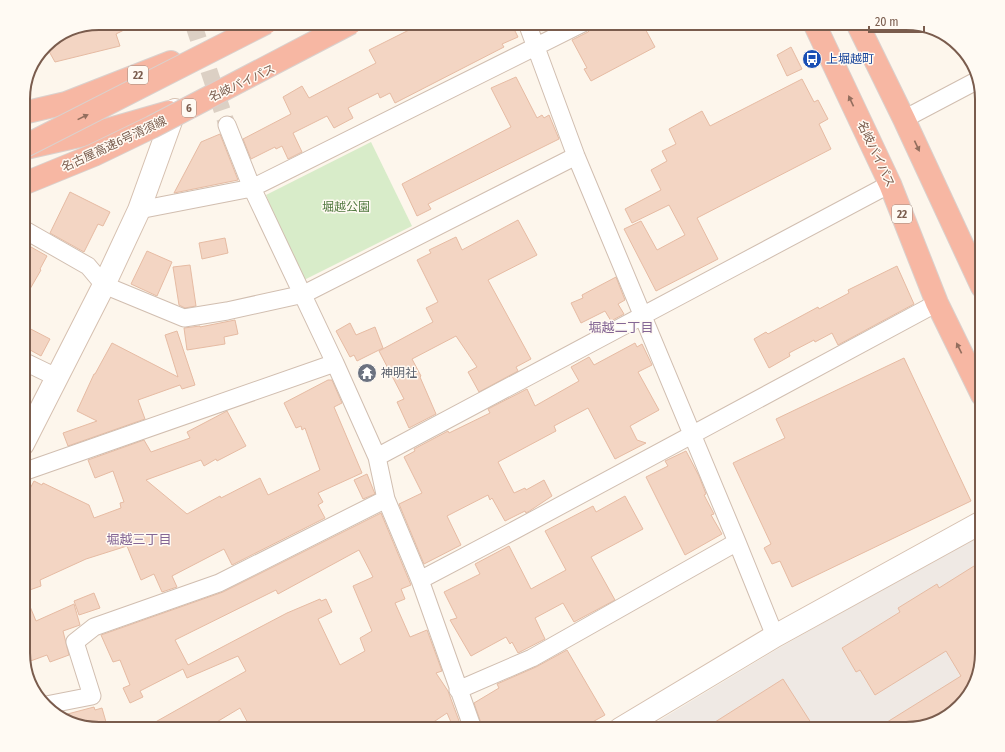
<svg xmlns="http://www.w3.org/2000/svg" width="1005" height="752" font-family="'Fira Sans Condensed','Noto Sans JP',sans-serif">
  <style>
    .industrial { fill: #efe9e4 }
    .green { fill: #d8ecc9 }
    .building { fill: #f3d5c3; stroke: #e6bba3; fill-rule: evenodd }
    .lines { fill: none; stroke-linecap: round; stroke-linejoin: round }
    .street-tunnel { stroke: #dcd0c4; stroke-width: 17; stroke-dasharray: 17 8; stroke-linecap: butt }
    .street-casing { stroke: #d1beb0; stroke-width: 19 }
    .secondary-casing { stroke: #d6c0b0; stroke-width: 24 }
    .highway-casing { stroke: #dad1cd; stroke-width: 24 }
    .street { stroke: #fff; stroke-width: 17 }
    .secondary { stroke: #fff; stroke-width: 22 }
    .highway { stroke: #f7b7a3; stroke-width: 22 }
    .highway-bridge-casing { stroke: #dad1cd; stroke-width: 24; stroke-linecap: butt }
    .highway-bridge { stroke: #f7b7a3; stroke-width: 22 }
    .oneway { fill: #936e5e }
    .labels { text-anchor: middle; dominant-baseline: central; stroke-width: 3; stroke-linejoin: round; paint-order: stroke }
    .shield { fill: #fffaf3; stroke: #a28b7f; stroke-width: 1 }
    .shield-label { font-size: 11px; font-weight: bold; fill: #7a5c4d }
    .transit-label { font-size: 12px; fill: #164399; stroke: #fffaf3; text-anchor: start }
    .street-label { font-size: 12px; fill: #7a5c4d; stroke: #fffaf3 }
    .park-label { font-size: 12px; fill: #537a41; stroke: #fffaf3 }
    .worship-label { font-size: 12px; fill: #5b616d; stroke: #fffaf3; text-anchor: start }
    .neighbourhood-label { font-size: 13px; fill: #846695; stroke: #fffaf3 }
    .rim { fill: none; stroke: #7a5c4d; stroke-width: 2 }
  </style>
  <rect width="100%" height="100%" fill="#fdf6ec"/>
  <path class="industrial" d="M 982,533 L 982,653 L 966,699 L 939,721 L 906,729 L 645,729 L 779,648 Z"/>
  <path class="green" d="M 371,142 L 412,226 L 300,282 L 266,195 Z"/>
  <path class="building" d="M 99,23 L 138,23 L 116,34 L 120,46 L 55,62 L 46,46 L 49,42 Z
    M 423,23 L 511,23 L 518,37 L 502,44 L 504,47 L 395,103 L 390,93 L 380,98 L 378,93 L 348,108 L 353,118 L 334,128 L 327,116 L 293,133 L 302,152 L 288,159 L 282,146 L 276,149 L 275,147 L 251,159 L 243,139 L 291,114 L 283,97 L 302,86 L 309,98 L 376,63 L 369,50 Z
    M 593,23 L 642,23 L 655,47 L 591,81 L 584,69 L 587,68 L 572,40 L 588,32 L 592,28 Z
    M 791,47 L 802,69 L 787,76 L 777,55 Z
    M 516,77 L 537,118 L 542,115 L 544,118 L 549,115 L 559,139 L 428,204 L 431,209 L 417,216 L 402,184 L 511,127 L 491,88 Z
    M 802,79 L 814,102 L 818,100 L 828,119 L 819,124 L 831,149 L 697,218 L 718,259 L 656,291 L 624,229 L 641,221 L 657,250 L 685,235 L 669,205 L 632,223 L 625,209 L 661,190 L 651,170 L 667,161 L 662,151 L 676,144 L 669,129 L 702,111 L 710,126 Z
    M 220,134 L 238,180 L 174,193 L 201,142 Z
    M 70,192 L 110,212 L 103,226 L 98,224 L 84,252 L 50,233 Z
    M 518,220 L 537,255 L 488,280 L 531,359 L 516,367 L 518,371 L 479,392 L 468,372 L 477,367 L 456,336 L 412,359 L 421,376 L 420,377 L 436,414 L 409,428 L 397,402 L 404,399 L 379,351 L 433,322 L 426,308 L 438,302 L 417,260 L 431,253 L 429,250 L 456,237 L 462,250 Z
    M 225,238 L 228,253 L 202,259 L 199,243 Z
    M 31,247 L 47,256 L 40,269 L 41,270 L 23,301 L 23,261 Z
    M 147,251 L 172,262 L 157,296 L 131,284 Z
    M 190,265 L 196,306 L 185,308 L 179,305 L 173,267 Z
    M 897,266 L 914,304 L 838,345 L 832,333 L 815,342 L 814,340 L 789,353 L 790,356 L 769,368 L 754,339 L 766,332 L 768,334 L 818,307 L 819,309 L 849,293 L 848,290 Z
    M 616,277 L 625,300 L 618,304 L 624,314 L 611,321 L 605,311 L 581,323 L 571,303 L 583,298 L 582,295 Z
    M 235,320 L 238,334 L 224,337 L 225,344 L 187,350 L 184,328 L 200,326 L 200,327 Z
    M 350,323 L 356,335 L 375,327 L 383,348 L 357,361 L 354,355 L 350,357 L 336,331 Z
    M 23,325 L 50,339 L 41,356 L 23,346 Z
    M 177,331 L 195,385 L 182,389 L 180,385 L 138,400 L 145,419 L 68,446 L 63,433 L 97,421 L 77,411 L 94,374 L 95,374 L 112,343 L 178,377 L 165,335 Z
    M 635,343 L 637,347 L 642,344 L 652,365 L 638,372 L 659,410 L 630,426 L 637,440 L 646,443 L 615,459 L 588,408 L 554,426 L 556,431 L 498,462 L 514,493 L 525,488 L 526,490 L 544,480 L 552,496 L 528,512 L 526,513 L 525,511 L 505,521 L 492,498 L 490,500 L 488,495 L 447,516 L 461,545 L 424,564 L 399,504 L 422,493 L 404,457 L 415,451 L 414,449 L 448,431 L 449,433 L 490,413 L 488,409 L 527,389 L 535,406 L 579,381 L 571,367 L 589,357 L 594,365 Z
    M 904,358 L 971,501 L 792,587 L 780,561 L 772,564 L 764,548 L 771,544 L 733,463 L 785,438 L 776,419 Z
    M 328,380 L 332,380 L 342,403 L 334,407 L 362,473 L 318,493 L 323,502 L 318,505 L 325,518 L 232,565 L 224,549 L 172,576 L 177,587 L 162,592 L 154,574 L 141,580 L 127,546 L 86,559 L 40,580 L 41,586 L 24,592 L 36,621 L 74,604 L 80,625 L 63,631 L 69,655 L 50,662 L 47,655 L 25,663 L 23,658 L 23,502 L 34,481 L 42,485 L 43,483 L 89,505 L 94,518 L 121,508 L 120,503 L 124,502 L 113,471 L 95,478 L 88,460 L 144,440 L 151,452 L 190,438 L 187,432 L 227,411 L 246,446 L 217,461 L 216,459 L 204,466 L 201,460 L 146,480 L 187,514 L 220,496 L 221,498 L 260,478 L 268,495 L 320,470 L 305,428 L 302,430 L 301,426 L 296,428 L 284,403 Z
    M 686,451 L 699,476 L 706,494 L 704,495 L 714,514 L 711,515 L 722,534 L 685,555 L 646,477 L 668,466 L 665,461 Z
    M 367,474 L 375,494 L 363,499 L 354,480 Z
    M 625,496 L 643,529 L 591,557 L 615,600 L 574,622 L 563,603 L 535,618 L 545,639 L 518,653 L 512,642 L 510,644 L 506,637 L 471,656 L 450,620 L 457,618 L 444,592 L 480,574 L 475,564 L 509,546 L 531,589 L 566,570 L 545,531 L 593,506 L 596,512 Z
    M 381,513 L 411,585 L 401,589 L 405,599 L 395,603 L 410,637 L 427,630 L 442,671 L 436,673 L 448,691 L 462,729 L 454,729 L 447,713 L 423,729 L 390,729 L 386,722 L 376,729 L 251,729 L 240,708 L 205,729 L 143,729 L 246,671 L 238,656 L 187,678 L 183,669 L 140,691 L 143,697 L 130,703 L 123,688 L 130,685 L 120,660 L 113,662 L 101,635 L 223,592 ZM 359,550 L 373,577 L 353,586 L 372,631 L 360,638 L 365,651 L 340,665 L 318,619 L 332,612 L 326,599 L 321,601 L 320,599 L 287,613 L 188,665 L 175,640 L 276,590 L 278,594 Z
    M 982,561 L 982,653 L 966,699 L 930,723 L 906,729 L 876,729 L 961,676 L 946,651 L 875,695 L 860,670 L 856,672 L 842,648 L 900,612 L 898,608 L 937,584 L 939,588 Z
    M 94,593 L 100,608 L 79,615 L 74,601 Z
    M 567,650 L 605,715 L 580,729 L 483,729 L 474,703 L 499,688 L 497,684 L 536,667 Z
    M 783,679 L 815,729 L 704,729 Z
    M 94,707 L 95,710 L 102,708 L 108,729 L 99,729 L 60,716 Z"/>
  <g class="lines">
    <path class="street-tunnel" d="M 193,23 L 227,125"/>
    <g class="street-casing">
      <path id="street" d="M 527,23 L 576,156 L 737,542 L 775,636
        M 904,119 L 978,80
        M 227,125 L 252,188 L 335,363 L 377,457 L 386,499 L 420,580 L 473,729
        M 139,210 L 252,188 L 583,23
        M 23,229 L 88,266 L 104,285 L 184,318 L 227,311 L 304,294 L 576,156
        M 23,361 L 56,377
        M 377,457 L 890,184
        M 23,472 L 335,363
        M 420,580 L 515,530 L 937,303
        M 458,690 L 532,658 L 737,542
        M 46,705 L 92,696 L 75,642 L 94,627 L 219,583 L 386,499"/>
    </g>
    <g class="secondary-casing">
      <path id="secondary" d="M 23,444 L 104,285 L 139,210 L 175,110
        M 620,729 L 775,636 L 982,522"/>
    </g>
    <g class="highway-casing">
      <path id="highway" d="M 814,23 L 890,184 L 937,303 L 982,395
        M 857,23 L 904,119 L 982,287
        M 23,113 L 66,103 L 171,62
        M 26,148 L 106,130 L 169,112"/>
    </g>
    <use href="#street" class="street"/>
    <use href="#secondary" class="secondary"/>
    <use href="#highway" class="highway"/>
    <g class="highway-bridge-casing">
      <path id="highway-bridge" d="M 23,147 L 266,23
        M 23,184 L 94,155 L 152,127 L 351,23"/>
    </g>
    <use href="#highway-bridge" class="highway-bridge"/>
  </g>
  <defs><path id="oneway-solid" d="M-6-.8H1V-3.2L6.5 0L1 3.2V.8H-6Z"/></defs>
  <g class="oneway">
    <use href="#oneway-solid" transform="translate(851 101) rotate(-115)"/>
    <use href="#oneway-solid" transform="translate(83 117) rotate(-26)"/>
    <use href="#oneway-solid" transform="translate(917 146) rotate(65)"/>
    <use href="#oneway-solid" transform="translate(959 348) rotate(-116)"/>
  </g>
  <defs>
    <g id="bus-disc" transform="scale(1)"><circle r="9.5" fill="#1a4fb4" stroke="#fffaf3"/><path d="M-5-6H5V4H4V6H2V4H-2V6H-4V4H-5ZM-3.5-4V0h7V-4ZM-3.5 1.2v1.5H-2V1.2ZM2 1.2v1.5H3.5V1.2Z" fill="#fff"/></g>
    <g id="temple-disc" transform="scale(1)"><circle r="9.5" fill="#6b7280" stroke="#fffaf3"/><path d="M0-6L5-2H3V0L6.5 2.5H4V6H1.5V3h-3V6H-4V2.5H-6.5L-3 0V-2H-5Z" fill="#fff"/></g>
  </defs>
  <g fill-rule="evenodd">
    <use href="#bus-disc" x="812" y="59"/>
    <use href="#temple-disc" x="367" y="373"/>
  </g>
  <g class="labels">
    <g class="shield">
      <rect x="128" y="66" width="20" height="18" rx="3"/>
      <rect x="182" y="99" width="14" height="18" rx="3"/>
      <rect x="892" y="205" width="20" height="18" rx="3"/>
    </g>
    <g class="shield-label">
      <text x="138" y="75">22</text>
      <text x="189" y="108">6</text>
      <text x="902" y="214">22</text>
    </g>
    <g class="transit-label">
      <text x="826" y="59">上堀越町</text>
    </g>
    <g class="street-label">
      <text transform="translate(242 83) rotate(-25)">名岐バイパス</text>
      <text transform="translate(114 144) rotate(-25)">名古屋高速6号清須線</text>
      <text transform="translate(876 154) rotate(65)">名岐バイパス</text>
    </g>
    <g class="park-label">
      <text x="346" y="207">堀越公園</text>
    </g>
    <g class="worship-label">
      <text x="381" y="373">神明社</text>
    </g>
    <g class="neighbourhood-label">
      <text x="621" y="327">堀越二丁目</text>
      <text x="139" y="539">堀越三丁目</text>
    </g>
  </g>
  <path d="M0 0H1005V752H0ZM99 30H906A69 69 0 0 1 975 99V653A69 69 0 0 1 906 722H99A69 69 0 0 1 30 653V99A69 69 0 0 1 99 30Z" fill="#fffaf3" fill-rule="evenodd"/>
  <path class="rim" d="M99 30H906A69 69 0 0 1 975 99V653A69 69 0 0 1 906 722H99A69 69 0 0 1 30 653V99A69 69 0 0 1 99 30Z"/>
  <path d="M869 26v6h55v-6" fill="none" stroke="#7a5c4d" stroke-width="2"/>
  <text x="875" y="26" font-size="12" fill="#7a5c4d" stroke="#fffaf3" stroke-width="3" paint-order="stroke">20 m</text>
</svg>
